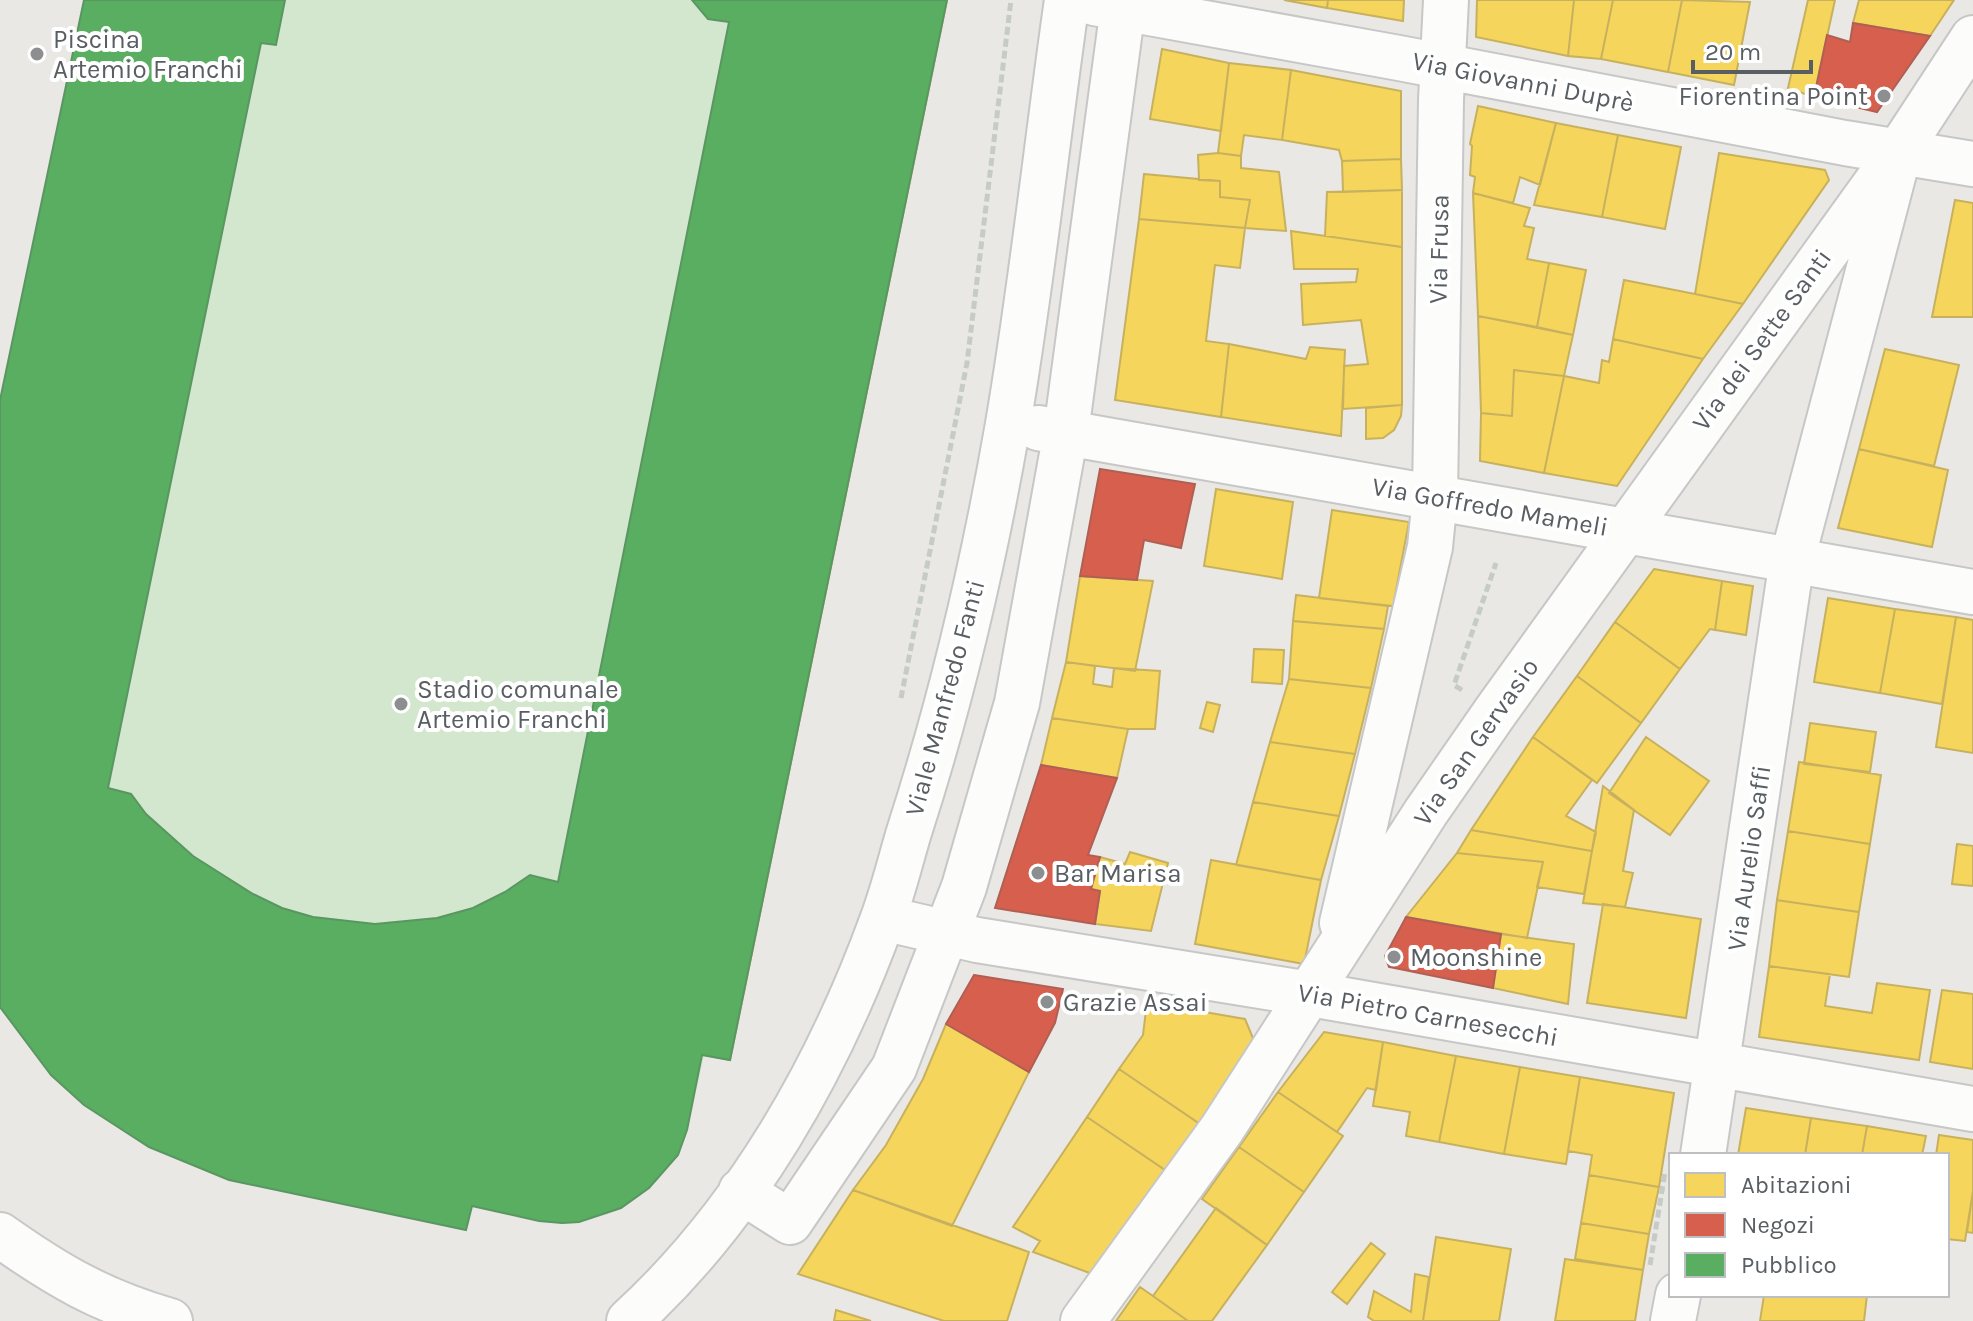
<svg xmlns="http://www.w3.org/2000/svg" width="1973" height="1321" font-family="Karla,sans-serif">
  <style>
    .green { fill: #d2e7cd }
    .homes { fill: #f6d55c; stroke: #c7b15e; stroke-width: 2 }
    .shops { fill: #d6604d; stroke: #b05f54; stroke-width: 2 }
    .public { fill: #5aae61; stroke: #5a9662; stroke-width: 2 }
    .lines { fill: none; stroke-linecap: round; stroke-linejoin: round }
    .minor-casing { stroke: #c6c7c6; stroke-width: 48 }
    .path { stroke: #c5cbc7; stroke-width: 5; stroke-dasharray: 8 4; stroke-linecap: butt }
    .minor { stroke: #fcfcfb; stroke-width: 44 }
    .poi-dot { fill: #8c8e90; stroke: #fff; stroke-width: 3 }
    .labels { text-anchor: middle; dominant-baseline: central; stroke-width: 8; stroke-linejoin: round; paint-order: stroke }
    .poi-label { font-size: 26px; fill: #595e63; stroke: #fff; text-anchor: start }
    .street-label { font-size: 26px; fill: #595e63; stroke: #fff }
  </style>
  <rect width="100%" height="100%" fill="#eae8e4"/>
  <path class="green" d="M 84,0 L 947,0 L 687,1130 C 671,1174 642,1204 596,1216 C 590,1218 584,1222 578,1223 C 552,1227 499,1211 472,1206 L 466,1230 L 229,1180 L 149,1147 L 84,1105 L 51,1075 L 0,1007 L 0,400 Z"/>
  <path class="homes" d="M 801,0 L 947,0 L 730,1060 L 596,1033 Z
    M 1284,0 L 1328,0 L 1327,8 Z
    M 1328,0 L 1404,0 L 1403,21 L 1327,8 Z
    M 1477,0 L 1574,0 L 1568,56 L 1476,37 Z
    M 1574,0 L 1613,0 L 1601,59 L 1568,56 Z
    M 1613,0 L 1682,0 L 1668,72 L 1601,59 Z
    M 1682,0 L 1750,2 L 1734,85 L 1668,72 Z
    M 1808,0 L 1835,0 L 1814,97 L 1788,88 Z
    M 1859,0 L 1954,0 L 1930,36 L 1853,23 Z
    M 1162,49 L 1229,63 L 1221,131 L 1150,119 Z
    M 1229,63 L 1291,70 L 1282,140 L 1244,135 L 1241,156 L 1218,153 Z
    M 1291,70 L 1401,91 L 1401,159 L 1342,161 L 1339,150 L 1282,140 Z
    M 1478,106 L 1556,123 L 1540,185 L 1520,177 L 1513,203 L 1473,193 L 1475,177 L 1470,175 L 1472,146 L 1470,144 Z
    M 1556,123 L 1618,135 L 1602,217 L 1534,205 Z
    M 1618,135 L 1681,147 L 1665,229 L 1602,217 Z
    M 1218,153 L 1241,156 L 1241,168 L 1279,172 L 1286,231 L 1245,228 L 1250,200 L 1220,197 L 1220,181 L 1199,180 L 1198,155 Z
    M 1719,153 L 1825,170 L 1829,180 L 1743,304 L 1695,294 Z
    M 1401,159 L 1402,190 L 1343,192 L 1342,161 Z
    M 1144,174 L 1220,181 L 1220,197 L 1250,200 L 1245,228 L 1139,219 Z
    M 1402,190 L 1402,247 L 1325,236 L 1327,192 Z
    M 1473,193 L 1530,208 L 1524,226 L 1534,228 L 1527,259 L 1549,263 L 1537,327 L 1478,316 Z
    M 1955,200 L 1973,203 L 1973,317 L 1932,317 Z
    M 1139,219 L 1245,228 L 1240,268 L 1215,265 L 1206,341 L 1229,344 L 1221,417 L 1115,400 Z
    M 1291,231 L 1402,247 L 1402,405 L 1343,409 L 1344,366 L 1368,364 L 1361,320 L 1303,325 L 1301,284 L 1356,282 L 1358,269 L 1294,269 Z
    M 1549,263 L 1586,270 L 1573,335 L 1537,327 Z
    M 1624,280 L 1695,294 L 1743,304 L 1703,359 L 1613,339 Z
    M 1478,316 L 1573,335 L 1564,376 L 1514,370 L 1512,416 L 1481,413 Z
    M 1613,339 L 1703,359 L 1617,486 L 1544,473 L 1564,376 L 1599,383 L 1602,360 L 1609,362 Z
    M 1229,344 L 1306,359 L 1310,347 L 1345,350 L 1341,436 L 1221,417 Z
    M 1885,349 L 1959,365 L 1934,466 L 1859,449 Z
    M 1514,370 L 1564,376 L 1544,473 L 1480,461 L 1481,413 L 1512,416 Z
    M 1402,405 L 1401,416 L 1394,430 L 1383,438 L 1366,439 L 1366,408 Z
    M 1859,449 L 1948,470 L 1932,547 L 1838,528 Z
    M 1216,489 L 1293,502 L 1282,579 L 1204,566 Z
    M 1332,510 L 1409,522 L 1393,606 L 1319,598 Z
    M 1654,569 L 1722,581 L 1715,630 L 1710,629 L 1680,669 L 1615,622 Z
    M 1080,576 L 1153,581 L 1135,671 L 1066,662 Z
    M 1722,581 L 1753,586 L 1746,635 L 1715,630 Z
    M 1296,595 L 1388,606 L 1384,629 L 1293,621 Z
    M 1828,598 L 1895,609 L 1880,693 L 1814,682 Z
    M 1895,609 L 1956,617 L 1942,704 L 1880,693 Z
    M 1956,617 L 1973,620 L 1973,753 L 1936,747 Z
    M 1293,621 L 1384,629 L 1371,688 L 1289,679 Z
    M 1615,622 L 1680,669 L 1641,723 L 1577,676 Z
    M 1254,649 L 1284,650 L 1282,684 L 1252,682 Z
    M 1066,662 L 1095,666 L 1093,684 L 1112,687 L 1114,668 L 1160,671 L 1155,729 L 1128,729 L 1052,718 Z
    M 1577,676 L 1641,723 L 1597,783 L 1533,737 Z
    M 1289,679 L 1371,688 L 1355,754 L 1270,742 Z
    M 1207,702 L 1220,705 L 1213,732 L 1200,728 Z
    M 1052,718 L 1128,729 L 1117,778 L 1041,765 Z
    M 1810,723 L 1876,732 L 1870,772 L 1804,764 Z
    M 1533,737 L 1592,780 L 1566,816 L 1596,832 L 1592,851 L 1471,830 Z
    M 1646,737 L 1709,781 L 1670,835 L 1609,793 Z
    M 1270,742 L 1355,754 L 1339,816 L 1253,802 Z
    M 1799,762 L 1881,775 L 1870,844 L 1788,831 Z
    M 1603,786 L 1634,810 L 1623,871 L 1633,873 L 1625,907 L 1583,903 Z
    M 1253,802 L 1339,816 L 1321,880 L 1236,865 Z
    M 1471,830 L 1592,851 L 1584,894 L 1537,887 L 1543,862 L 1457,853 Z
    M 1788,831 L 1870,844 L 1859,912 L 1777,900 Z
    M 1957,844 L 1973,846 L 1973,886 L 1952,884 Z
    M 1130,852 L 1168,863 L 1151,931 L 1095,924 L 1100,891 L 1091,889 L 1100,857 L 1125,864 Z
    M 1457,853 L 1543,862 L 1527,938 L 1406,917 Z
    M 1211,860 L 1321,880 L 1304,964 L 1195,944 Z
    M 1777,900 L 1859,912 L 1849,977 L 1769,966 Z
    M 1603,904 L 1701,919 L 1686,1018 L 1587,1003 Z
    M 1501,934 L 1574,944 L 1568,1004 L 1493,988 Z
    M 1769,966 L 1830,974 L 1825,1006 L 1872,1013 L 1877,983 L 1930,990 L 1919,1060 L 1759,1037 Z
    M 1942,990 L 1973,994 L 1973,1069 L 1930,1062 Z
    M 1147,1002 L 1245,1019 L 1255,1043 L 1200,1124 L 1119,1069 L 1143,1035 Z
    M 946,1024 L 1029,1072 L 952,1226 L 853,1190 L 886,1145 L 923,1079 Z
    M 1324,1032 L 1383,1042 L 1376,1090 L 1367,1088 L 1337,1132 L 1278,1092 Z
    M 1383,1042 L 1456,1056 L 1439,1142 L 1406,1136 L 1410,1112 L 1373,1106 Z
    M 1456,1056 L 1520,1067 L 1504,1154 L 1439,1142 Z
    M 1520,1067 L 1580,1077 L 1566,1164 L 1504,1154 Z
    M 1119,1069 L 1200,1124 L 1168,1172 L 1087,1117 Z
    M 1580,1077 L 1674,1093 L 1659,1187 L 1589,1175 L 1592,1155 L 1568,1151 Z
    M 1278,1092 L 1343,1136 L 1304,1192 L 1239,1147 Z
    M 1746,1108 L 1811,1118 L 1805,1155 L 1738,1155 Z
    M 1087,1117 L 1168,1172 L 1095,1275 L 1033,1252 L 1040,1241 L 1013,1227 Z
    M 1811,1118 L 1867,1126 L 1862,1155 L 1805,1155 Z
    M 1867,1126 L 1926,1136 L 1922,1155 L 1862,1155 Z
    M 1939,1135 L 1973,1140 L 1973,1191 L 1965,1241 L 1947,1239 L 1947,1155 L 1936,1155 Z
    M 1239,1147 L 1304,1192 L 1267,1245 L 1202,1199 Z
    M 1589,1175 L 1659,1187 L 1649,1234 L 1581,1223 Z
    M 853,1190 L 1029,1252 L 1007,1321 L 944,1321 L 798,1274 Z
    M 1973,1191 L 1973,1233 L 1967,1232 Z
    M 1216,1208 L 1267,1245 L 1212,1321 L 1188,1321 L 1153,1296 Z
    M 1581,1223 L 1649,1234 L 1643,1270 L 1575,1259 Z
    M 1436,1237 L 1511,1249 L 1499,1321 L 1423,1321 Z
    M 1371,1243 L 1385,1254 L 1347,1304 L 1332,1292 Z
    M 1565,1259 L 1643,1270 L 1635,1321 L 1555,1321 Z
    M 1415,1274 L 1429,1277 L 1423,1321 L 1374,1321 L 1368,1317 L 1374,1291 L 1411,1312 Z
    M 1140,1287 L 1153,1296 L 1188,1321 L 1116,1321 Z
    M 1764,1295 L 1867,1295 L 1864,1321 L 1760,1321 Z
    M 836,1310 L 871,1321 L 834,1321 Z"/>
  <path class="shops" d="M 1853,23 L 1930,36 L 1877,112 L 1814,97 L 1827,35 L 1850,42 Z
    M 1100,469 L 1195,484 L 1181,548 L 1144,540 L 1137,580 L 1080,576 Z
    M 1041,765 L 1117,778 L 1088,855 L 1100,857 L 1091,889 L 1100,891 L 1095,924 L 995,908 Z
    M 1406,917 L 1501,934 L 1493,988 L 1389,967 L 1385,956 Z
    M 974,975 L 1063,989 L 1055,1023 L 1029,1072 L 946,1024 Z"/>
  <path class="public" d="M 84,0 L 285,0 L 276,45 L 261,43 L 108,788 L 131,794 L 146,814 L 193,856 L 253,894 L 282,908 L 313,917 L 375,924 L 437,918 L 473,908 L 505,892 L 530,875 L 558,882 L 729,22 L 708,19 L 692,0 L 947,0 L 730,1060 L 702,1055 L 687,1130 L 678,1155 L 649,1188 L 621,1208 L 579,1222 L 562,1223 L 539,1221 L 472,1206 L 466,1230 L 229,1180 L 149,1147 L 84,1105 L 51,1075 L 0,1007 L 0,400 Z"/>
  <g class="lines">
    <g class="minor-casing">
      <path id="minor" d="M 1094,3 L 1399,58 L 1845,143 L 1973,164
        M 1038,428 L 1973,592
        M 883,918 L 977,940 L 1310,994 L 1973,1109
        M 1342,923 L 1430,547 L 1435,497 L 1441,100 L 1446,0
        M 1703,1155 L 1792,560 L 1894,173
        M 741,1191 L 790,1222 L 894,1068 L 964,887 L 1017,703 L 1066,432 L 1124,0
        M 0,1235 C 58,1276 101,1301 170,1321
        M 629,1321 C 746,1214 828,1069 882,921 C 893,892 900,862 909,832 C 952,699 984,562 1008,424 C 1032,284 1047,140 1067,0
        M 1083,1321 L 1222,1129 L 1426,812 L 1496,711 L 1899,151 L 1973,38
        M 1673,1321 L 1678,1295"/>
    </g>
    <path class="path" d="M 1462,690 L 1454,685 L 1496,563
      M 901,698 L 967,363 L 1011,0
      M 1650,1265 L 1665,1172"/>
    <use href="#minor" class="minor"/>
  </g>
  <g class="poi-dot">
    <circle cx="37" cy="54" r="8"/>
    <circle cx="1884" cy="96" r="8"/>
    <circle cx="401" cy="704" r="8"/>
    <circle cx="1038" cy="873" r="8"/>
    <circle cx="1394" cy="957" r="8"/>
    <circle cx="1047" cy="1002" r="8"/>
  </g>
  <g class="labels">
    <g class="poi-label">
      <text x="53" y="39">Piscina<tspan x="53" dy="30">Artemio Franchi</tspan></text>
      <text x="1868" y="96" text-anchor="end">Fiorentina Point</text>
      <text x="417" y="689">Stadio comunale<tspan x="417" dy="30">Artemio Franchi</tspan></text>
      <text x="1054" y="873">Bar Marisa</text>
      <text x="1410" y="957">Moonshine</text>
      <text x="1063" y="1002">Grazie Assai</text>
    </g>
    <g class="street-label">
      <text transform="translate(1523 82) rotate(11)">Via Giovanni Duprè</text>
      <text transform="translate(1439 249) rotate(-89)">Via Frusa</text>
      <text transform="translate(1762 340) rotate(-54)">Via dei Sette Santi</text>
      <text transform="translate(1490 507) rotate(10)">Via Goffredo Mameli</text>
      <text transform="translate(945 698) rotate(-75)">Viale Manfredo Fanti</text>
      <text transform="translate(1476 742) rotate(-55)">Via San Gervasio</text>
      <text transform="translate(1749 858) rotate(-82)">Via Aurelio Saffi</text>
      <text transform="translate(1428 1015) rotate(10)">Via Pietro Carnesecchi</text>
    </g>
  </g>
  <rect x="1669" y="1153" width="280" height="144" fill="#ffffff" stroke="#bdbfc1" stroke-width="2"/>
  <rect x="1685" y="1173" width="40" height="24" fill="#f6d55c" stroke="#bdbfc1" stroke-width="2"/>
  <text x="1741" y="1193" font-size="24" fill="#595e63">Abitazioni</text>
  <rect x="1685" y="1213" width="40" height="24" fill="#d6604d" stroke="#bdbfc1" stroke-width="2"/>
  <text x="1741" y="1233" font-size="24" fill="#595e63">Negozi</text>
  <rect x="1685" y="1253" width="40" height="24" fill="#5aae61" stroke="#bdbfc1" stroke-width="2"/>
  <text x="1741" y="1273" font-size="24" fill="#595e63">Pubblico</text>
  <path d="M1693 60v12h118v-12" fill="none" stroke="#595e63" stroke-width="4"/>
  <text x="1705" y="60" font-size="24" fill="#595e63" stroke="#ffffff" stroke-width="6" paint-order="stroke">20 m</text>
</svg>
